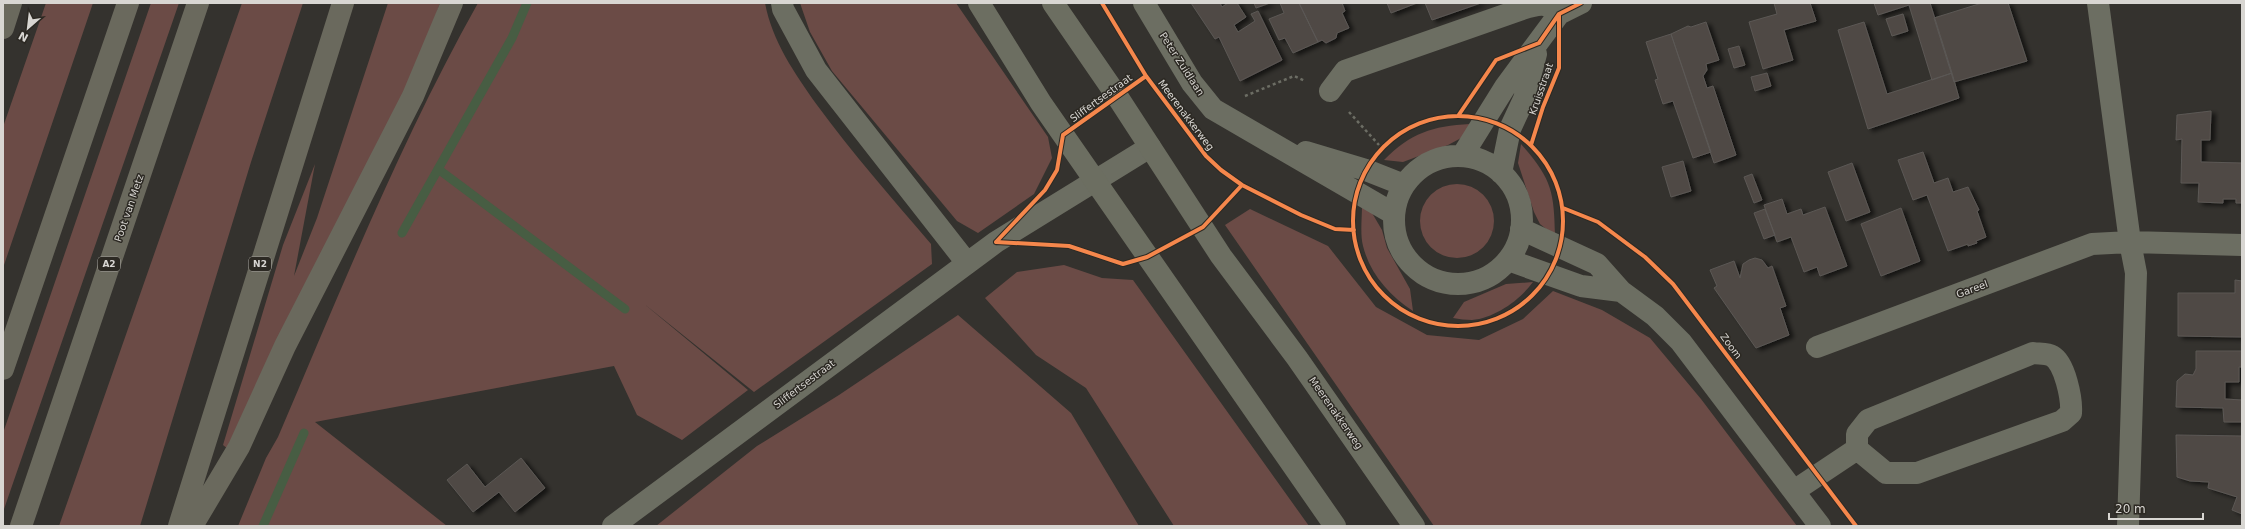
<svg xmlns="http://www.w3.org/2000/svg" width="2245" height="529" font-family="'DejaVu Sans',sans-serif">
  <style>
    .green { fill: #6b4b46 }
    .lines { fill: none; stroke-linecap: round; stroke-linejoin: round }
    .stream { stroke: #475d43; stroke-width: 9 }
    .building { fill: #504944; stroke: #5b5855; filter: url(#shadow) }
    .path { stroke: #6c6d64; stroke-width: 2.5; stroke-dasharray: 3 3; stroke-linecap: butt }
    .minor { stroke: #6c6e62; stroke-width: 22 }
    .major { stroke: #6c6e61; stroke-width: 22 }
    .highway { stroke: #6a695d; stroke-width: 22 }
    .cycleway-casing { stroke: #2c2923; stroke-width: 6 }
    .cycleway { stroke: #f5874c; stroke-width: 4 }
    .labels { text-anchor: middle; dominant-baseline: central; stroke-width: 3; stroke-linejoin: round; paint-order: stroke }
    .shield { fill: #2c2923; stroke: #a4a29e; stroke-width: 1 }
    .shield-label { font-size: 9px; font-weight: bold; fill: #d8d6d2 }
    .street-label { font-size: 10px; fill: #d8d6d2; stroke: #2c2923 }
  </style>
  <defs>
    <filter id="shadow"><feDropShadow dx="4.5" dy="2.5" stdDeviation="2" flood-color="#0009"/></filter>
  </defs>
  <rect width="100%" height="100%" fill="#34322e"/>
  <path class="green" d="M 46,3 L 93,3 L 3,268 L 3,127 Z
    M 151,3 L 179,3 L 3,512 L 3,433 Z
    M 242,3 L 303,3 L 251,162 L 140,526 L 59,526 Z
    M 388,3 L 440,3 L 414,76 L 228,449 L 223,445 L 283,245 L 315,164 L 294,276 L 317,218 Z
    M 478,3 L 765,3 C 772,41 795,74 817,105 C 852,153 892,198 931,244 L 932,264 L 754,392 L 643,303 L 748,390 L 682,440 L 637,415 L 614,366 L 315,422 L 447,526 L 238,526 L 266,458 L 278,437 C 341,290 400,142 478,3 Z
    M 800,3 L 956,3 L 1048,137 L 1052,158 L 1034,194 L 978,233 L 957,221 L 832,71 L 810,32 Z
    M 1470,124 L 1463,137 L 1448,145 L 1403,162 L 1384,160 C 1411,133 1432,126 1470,124 Z
    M 1521,144 C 1552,179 1554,191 1555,236 L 1540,224 L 1534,212 L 1518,163 Z
    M1420 221a37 37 0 1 1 74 0a37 37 0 1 1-74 0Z
    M 1362,205 L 1372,213 L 1382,230 L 1387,248 L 1410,289 L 1413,311 C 1389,295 1370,274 1363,246 C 1360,234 1362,218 1362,205 Z
    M 1250,209 L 1328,246 L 1376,307 L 1427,335 L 1479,340 L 1523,319 L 1553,291 L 1602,310 L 1650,338 L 1701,399 L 1797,526 L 1434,526 L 1225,225 Z
    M 1064,265 L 1102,278 L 1133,280 L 1309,526 L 1174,526 L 1086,388 L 1036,355 L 985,298 L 1017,272 Z
    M 1533,282 C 1520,300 1495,318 1472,320 C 1466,320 1459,319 1453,318 L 1464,302 L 1506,284 Z
    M 958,315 L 1071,413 L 1139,526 L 656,526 L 757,446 L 839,395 Z"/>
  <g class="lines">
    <path class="stream" d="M 438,169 L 625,309
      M 402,233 L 512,38 L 527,3
      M 263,526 L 304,433"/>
  </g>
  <path class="building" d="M 1191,3 L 1220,3 L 1222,7 L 1228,3 L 1237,3 L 1246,17 L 1234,25 L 1238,32 L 1255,21 L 1251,14 L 1258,11 L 1282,60 L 1240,81 L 1219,37 L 1215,39 Z
    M 1254,3 L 1270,3 L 1256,8 Z
    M 1280,3 L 1299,3 L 1318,42 L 1293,53 L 1285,38 L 1279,40 L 1269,19 L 1284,13 Z
    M 1299,3 L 1342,3 L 1345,11 L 1342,13 L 1349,28 L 1337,33 L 1336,38 L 1326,43 L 1322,40 L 1318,42 Z
    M 1387,3 L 1417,3 L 1391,13 Z
    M 1425,3 L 1481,3 L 1432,20 Z
    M 1774,3 L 1810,3 L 1816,21 L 1784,30 L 1793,60 L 1763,69 L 1749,22 L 1777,14 Z
    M 1874,3 L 1930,3 L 1952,73 L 1932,80 L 1909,5 L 1878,15 Z
    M 1982,3 L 2008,3 L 2027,61 L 1954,82 L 1934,18 Z
    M 1903,14 L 1908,31 L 1892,36 L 1886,19 Z
    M 1706,22 L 1719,60 L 1706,64 L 1707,70 L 1703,76 L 1707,88 L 1713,86 L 1736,155 L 1714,163 L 1671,34 L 1688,26 L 1691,27 Z
    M 1864,22 L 1887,94 L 1952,73 L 1959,98 L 1868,129 L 1838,30 Z
    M 1671,34 L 1711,152 L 1693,158 L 1673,101 L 1663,104 L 1655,80 L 1658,79 L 1646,42 Z
    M 1739,46 L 1745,65 L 1734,68 L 1728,49 Z
    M 1767,73 L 1771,86 L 1755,91 L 1751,77 Z
    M 2211,111 L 2210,140 L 2201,140 L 2201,162 L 2242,163 L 2242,203 L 2236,203 L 2236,199 L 2223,199 L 2223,203 L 2198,202 L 2199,183 L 2181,183 L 2182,139 L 2176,140 L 2177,115 Z
    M 1923,152 L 1934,183 L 1948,178 L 1953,192 L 1968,187 L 1979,210 L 1977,211 L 1986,237 L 1976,241 L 1977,243 L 1968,246 L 1968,244 L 1948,251 L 1927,195 L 1913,200 L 1898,160 Z
    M 1683,161 L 1691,191 L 1671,197 L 1662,167 Z
    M 1852,163 L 1870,212 L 1846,221 L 1828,172 Z
    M 1752,174 L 1762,200 L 1754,203 L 1744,177 Z
    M 1782,199 L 1787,214 L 1801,209 L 1803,215 L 1825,207 L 1847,266 L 1820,276 L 1817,267 L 1804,272 L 1791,237 L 1777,242 L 1764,205 Z
    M 1901,208 L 1920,261 L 1881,276 L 1861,224 Z
    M 1765,209 L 1775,235 L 1764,239 L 1754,213 Z
    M 1755,258 L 1762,260 L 1768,268 L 1772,266 L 1786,306 L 1780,308 L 1789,335 L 1756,348 L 1714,288 L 1717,286 L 1710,270 L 1734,261 L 1740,278 L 1743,264 L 1749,260 Z
    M 2235,280 L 2242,281 L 2242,337 L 2178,336 L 2178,293 L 2235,293 Z
    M 2196,351 L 2242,351 L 2242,367 L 2239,367 L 2239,382 L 2225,382 L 2225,399 L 2242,400 L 2242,422 L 2224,422 L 2223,408 L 2176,407 L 2177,381 L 2185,374 L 2193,375 L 2196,369 Z
    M 2176,435 L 2242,436 L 2242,514 L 2232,510 L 2237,497 L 2208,488 L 2209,482 L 2190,481 L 2177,477 Z
    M 521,458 L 545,488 L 515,512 L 499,492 L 473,512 L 447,480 L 467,464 L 485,487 Z"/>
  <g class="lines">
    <path class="path" d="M 1245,96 L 1294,76 L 1305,81
      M 1349,112 L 1379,145"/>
    <path class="minor" d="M 782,3 L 783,9 L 816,70 L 967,263
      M 1144,3 L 1192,83 L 1213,109 L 1394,214
      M 2098,3 L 2130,242 L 2136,273 L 2128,526
      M 1330,91 L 1345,71 L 1522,9 C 1538,4 1548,1 1559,14
      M 1306,152 L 1366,170 L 1404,185
      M 1462,156 L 1505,87 L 1559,14 L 1581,3
      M1394 220a64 64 0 1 1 128 0a64 64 0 1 1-128 0Z
      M 1501,173 L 1510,129 L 1524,99 L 1536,54
      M 1521,229 L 1597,264 L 1621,291 L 1655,316 L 1681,342 L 1820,526
      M 1508,260 L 1581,286 L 1621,291
      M 1817,347 L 2092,244 L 2130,242 L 2242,245
      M 1794,491 L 1857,449 L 1886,473 L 1917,473 L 2062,421 L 2071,413 C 2072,399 2065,363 2052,356 C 2047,353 2038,354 2033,353 L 1868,420 L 1857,434 L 1857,449
      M 613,526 L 996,242 L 1150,147"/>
    <path class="major" d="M 979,3 L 1041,103 L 1335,526
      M 1053,3 L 1117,96 L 1221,256 L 1297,358 L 1414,526"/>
    <path class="highway" d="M 3,28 L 11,3
      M 3,369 L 128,3
      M 21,526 L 198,3
      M 179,526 L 343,3
      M 192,526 L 239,447 L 285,346 L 413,96 L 452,3"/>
    <g class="cycleway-casing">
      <path id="cycleway" d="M 1102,3 L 1146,76 L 1206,156 L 1221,170 L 1242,185 L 1301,215 L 1335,229 L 1354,230
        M1353 221a105 105 0 1 1 210 0a105 105 0 1 1-210 0Z
        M 1458,116 L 1496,60 L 1539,43 L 1559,14 L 1581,3
        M 1531,145 L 1543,107 L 1559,68 L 1559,14
        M 1563,208 L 1598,222 L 1645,257 L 1673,284 L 1856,526
        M 996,242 L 1069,246 L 1123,264 L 1147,257 L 1203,227 L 1242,185
        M 996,242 L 1045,190 L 1057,170 L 1063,135 L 1146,76"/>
    </g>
    <use href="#cycleway" class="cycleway"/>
  </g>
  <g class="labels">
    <g class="shield">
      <rect x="98" y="257" width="22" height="14" rx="3"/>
      <rect x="249" y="257" width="22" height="14" rx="3"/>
    </g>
    <g class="shield-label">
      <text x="109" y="264">A2</text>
      <text x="260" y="264">N2</text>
    </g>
    <g class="street-label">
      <text transform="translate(1182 64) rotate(57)">Peter Zuidlaan</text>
      <text transform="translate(1541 89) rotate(-71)">Kruisstraat</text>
      <text transform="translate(1101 98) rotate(-36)">Sliffertsestraat</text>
      <text transform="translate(1186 115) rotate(53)">Meerenakkerweg</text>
      <text transform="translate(129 208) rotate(-71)">Poot van Metz</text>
      <text transform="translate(1972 289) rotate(-20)">Gareel</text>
      <text transform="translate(1731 346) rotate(54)">Zoom</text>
      <text transform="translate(804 384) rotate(-37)">Sliffertsestraat</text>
      <text transform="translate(1336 413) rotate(55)">Meerenakkerweg</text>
    </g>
  </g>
  <rect width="2245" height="529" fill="none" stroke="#d8d6d2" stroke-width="8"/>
  <g transform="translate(28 28) rotate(208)" stroke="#2c2923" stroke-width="3" paint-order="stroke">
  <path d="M0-3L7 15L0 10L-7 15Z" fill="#d8d6d2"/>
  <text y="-6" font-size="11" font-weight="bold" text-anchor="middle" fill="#d8d6d2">N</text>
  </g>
  <path d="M2109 513v6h94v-6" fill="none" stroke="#d8d6d2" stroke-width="2"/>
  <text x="2115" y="513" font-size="12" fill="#d8d6d2" stroke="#2c2923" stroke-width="3" paint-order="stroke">20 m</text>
</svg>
